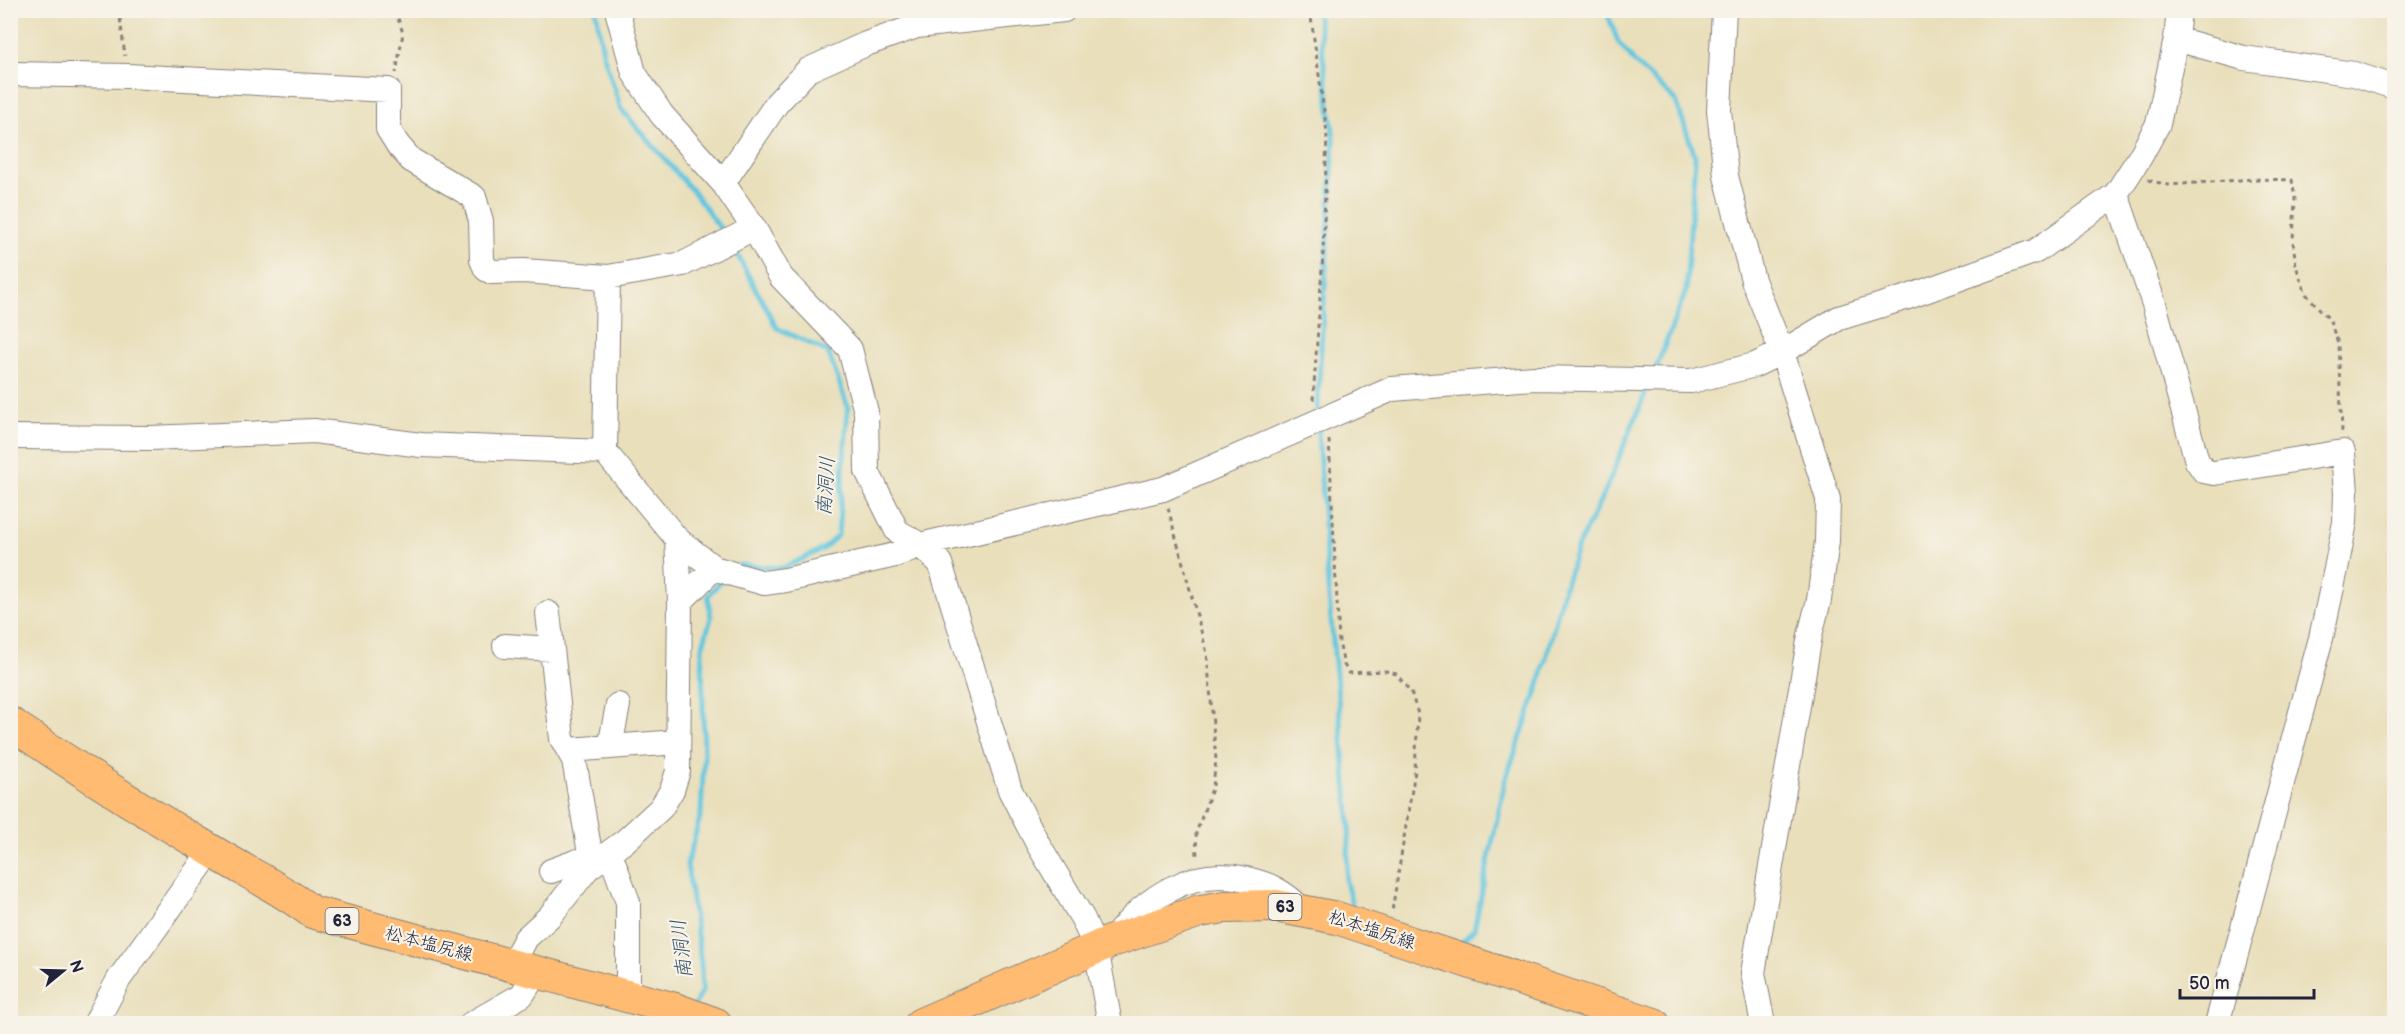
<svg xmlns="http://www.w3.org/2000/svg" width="2405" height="1034" font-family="'Balsamiq Sans','Klee One',sans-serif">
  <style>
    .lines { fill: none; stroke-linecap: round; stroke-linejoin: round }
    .stream { stroke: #61c6de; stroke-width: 5 }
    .minor-casing { stroke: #86807b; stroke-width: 26 }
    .major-casing { stroke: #86807b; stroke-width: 34 }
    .path { stroke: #86807b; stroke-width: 3; stroke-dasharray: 4.5 4.5; stroke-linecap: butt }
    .minor { stroke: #fff; stroke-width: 24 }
    .major { stroke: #ffbb71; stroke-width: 32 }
    .labels { text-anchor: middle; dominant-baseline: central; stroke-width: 4.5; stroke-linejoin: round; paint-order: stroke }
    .shield { fill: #f7f3e8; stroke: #62616f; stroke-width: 1.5 }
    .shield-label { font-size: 16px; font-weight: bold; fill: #22223b }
    .street-label { font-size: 18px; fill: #22223b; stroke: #f7f3e8 }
    .water-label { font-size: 20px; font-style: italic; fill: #35536c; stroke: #f7f3e8 }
  </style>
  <rect width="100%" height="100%" fill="#f7f3e8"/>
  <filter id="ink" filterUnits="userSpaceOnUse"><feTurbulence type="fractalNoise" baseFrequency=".0167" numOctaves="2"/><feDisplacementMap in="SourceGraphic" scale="12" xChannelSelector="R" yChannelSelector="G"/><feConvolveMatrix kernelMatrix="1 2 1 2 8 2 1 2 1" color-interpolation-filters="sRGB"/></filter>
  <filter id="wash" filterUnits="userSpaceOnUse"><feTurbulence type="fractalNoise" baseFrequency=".008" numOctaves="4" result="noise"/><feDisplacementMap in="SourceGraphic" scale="24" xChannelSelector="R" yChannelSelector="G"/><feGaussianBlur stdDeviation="1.35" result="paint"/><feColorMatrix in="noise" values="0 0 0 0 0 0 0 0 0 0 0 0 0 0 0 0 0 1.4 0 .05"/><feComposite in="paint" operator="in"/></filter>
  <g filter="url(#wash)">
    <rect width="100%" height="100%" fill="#e9dfbb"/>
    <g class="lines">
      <path class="stream" d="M 596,10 L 603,53 L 621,109 L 696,195 L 725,235
        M 1317,10 L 1334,140 L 1317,414
        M 1606,10 L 1618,42 L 1636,64 L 1676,101 L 1695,156 L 1686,291 L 1654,373
        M 732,245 L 777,328 L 828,352 L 848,407 L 838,535 L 823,549 L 783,568 L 739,565
        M 1318,430 L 1328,587 L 1350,826 L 1346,882 L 1353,908
        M 1457,946 L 1474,930 L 1505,781 L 1539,685 L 1564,588 L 1578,546 L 1606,489 L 1648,387
        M 694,1006 L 702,991 L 701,963 L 687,864 L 701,814 L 704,757 L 702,649 L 711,618 L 708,596 L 724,577
        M 1381,1024 L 1382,1019"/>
    </g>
  </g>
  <g filter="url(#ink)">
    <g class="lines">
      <g class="minor-casing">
        <path id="minor" d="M 617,10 L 634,73 L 662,115 L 723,183 L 754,228 L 781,277 L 850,349 L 866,412 L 867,471 L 897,531 L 920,545 L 940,563 L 1010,790 L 1038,844 L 1083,919 L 1096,948 L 1110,1024
          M 1724,10 L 1719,110 L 1726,176 L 1753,280 L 1782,352 L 1828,499 L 1827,541 L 1819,600 L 1810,635 L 1753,973 L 1763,1024
          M 2176,39 L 2244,58 L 2354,74 L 2394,87
          M 10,74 L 128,76 L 388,90 L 388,129 L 398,145 L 411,160 L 474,197 L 481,221 L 482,260 L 486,269 L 492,272 L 523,271 L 608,277 L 683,264 L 754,228
          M 723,183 L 777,103 L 808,70 L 866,44 L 917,26 L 1064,10
          M 2116,194 L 2154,304 L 2197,461 L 2204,471 L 2214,473 L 2343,452 L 2346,493 L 2345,522 L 2336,569 L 2321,638 L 2217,1024
          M 608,277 L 605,452 L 677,539 L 714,568 L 736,575 L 764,583 L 786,580 L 895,555 L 920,545 L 1163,489 L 1392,389 L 1534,378 L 1691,381 L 1755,365 L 1782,352 L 1839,318 L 1908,297 L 2036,251 L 2116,194 L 2140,157 L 2158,124 L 2176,39 L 2179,10
          M 10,437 L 151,438 L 314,431 L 421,445 L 605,452
          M 680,602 L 714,568
          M 548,613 L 562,739 L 574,760 L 592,865 L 578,861 L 551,871
          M 505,646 L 552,649
          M 610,747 L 618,705
          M 569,750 L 678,742
          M 610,853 L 628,902 L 628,997
          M 1112,941 C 1144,898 1191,866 1246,879 C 1269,884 1285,892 1301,909
          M 511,966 L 526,938 L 550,916 L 588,868 L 625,841 L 661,808 L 672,790 L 678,771 L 680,602 L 677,539
          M 95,1024 L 119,979 L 211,851
          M 471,1024 L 522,995 L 536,973"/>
      </g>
      <g class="major-casing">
        <path id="major" d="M 10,723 C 75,767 140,809 207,848 C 242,870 279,887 312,912 L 675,1009 L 716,1024
          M 921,1024 L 1112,941 L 1200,911 L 1225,907 L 1276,906 L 1337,918 L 1654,1024"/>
      </g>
      <path class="path" d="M 119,10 L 125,56
        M 395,10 L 403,33 L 396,73
        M 1310,10 L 1327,133 L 1323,254 L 1313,400
        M 2148,180 L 2168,185 L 2254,179 L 2292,180 L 2295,199 L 2293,241 L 2296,266 L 2306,294 L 2329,319 L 2338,343 L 2342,432
        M 1329,440 L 1339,642 L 1344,665 L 1349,673 L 1386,671 L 1396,674 L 1411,692 L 1418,714 L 1415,771 L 1392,911
        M 1168,508 L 1207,653 L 1216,760 L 1213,786 L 1196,833 L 1197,858"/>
      <use href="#minor" class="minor"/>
      <use href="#major" class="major"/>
    </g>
  </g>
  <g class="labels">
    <g class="shield">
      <rect x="1268.5" y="894" width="33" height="26" rx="4.5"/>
      <rect x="325.5" y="908" width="33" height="26" rx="4.5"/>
    </g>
    <g class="shield-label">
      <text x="1285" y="907">63</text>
      <text x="342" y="921">63</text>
    </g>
    <g class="street-label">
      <text transform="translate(1372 930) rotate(18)">松本塩尻線</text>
      <text transform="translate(429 944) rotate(15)">松本塩尻線</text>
    </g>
    <g class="water-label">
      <text transform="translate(826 486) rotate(-86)">南洞川</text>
      <text transform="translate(682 949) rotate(-97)">南洞川</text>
    </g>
  </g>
  <rect width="2405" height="1034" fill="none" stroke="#f7f3e8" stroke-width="36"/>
  <g transform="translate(63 971) rotate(71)" stroke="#f7f3e8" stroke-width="4.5" paint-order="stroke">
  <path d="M0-4.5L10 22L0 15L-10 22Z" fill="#22223b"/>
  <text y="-9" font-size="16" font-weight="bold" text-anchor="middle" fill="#22223b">N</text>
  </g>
  <path d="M2180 989v9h134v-9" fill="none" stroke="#22223b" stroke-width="3"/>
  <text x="2189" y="989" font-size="18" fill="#22223b" stroke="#f7f3e8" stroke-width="4.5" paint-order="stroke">50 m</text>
</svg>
